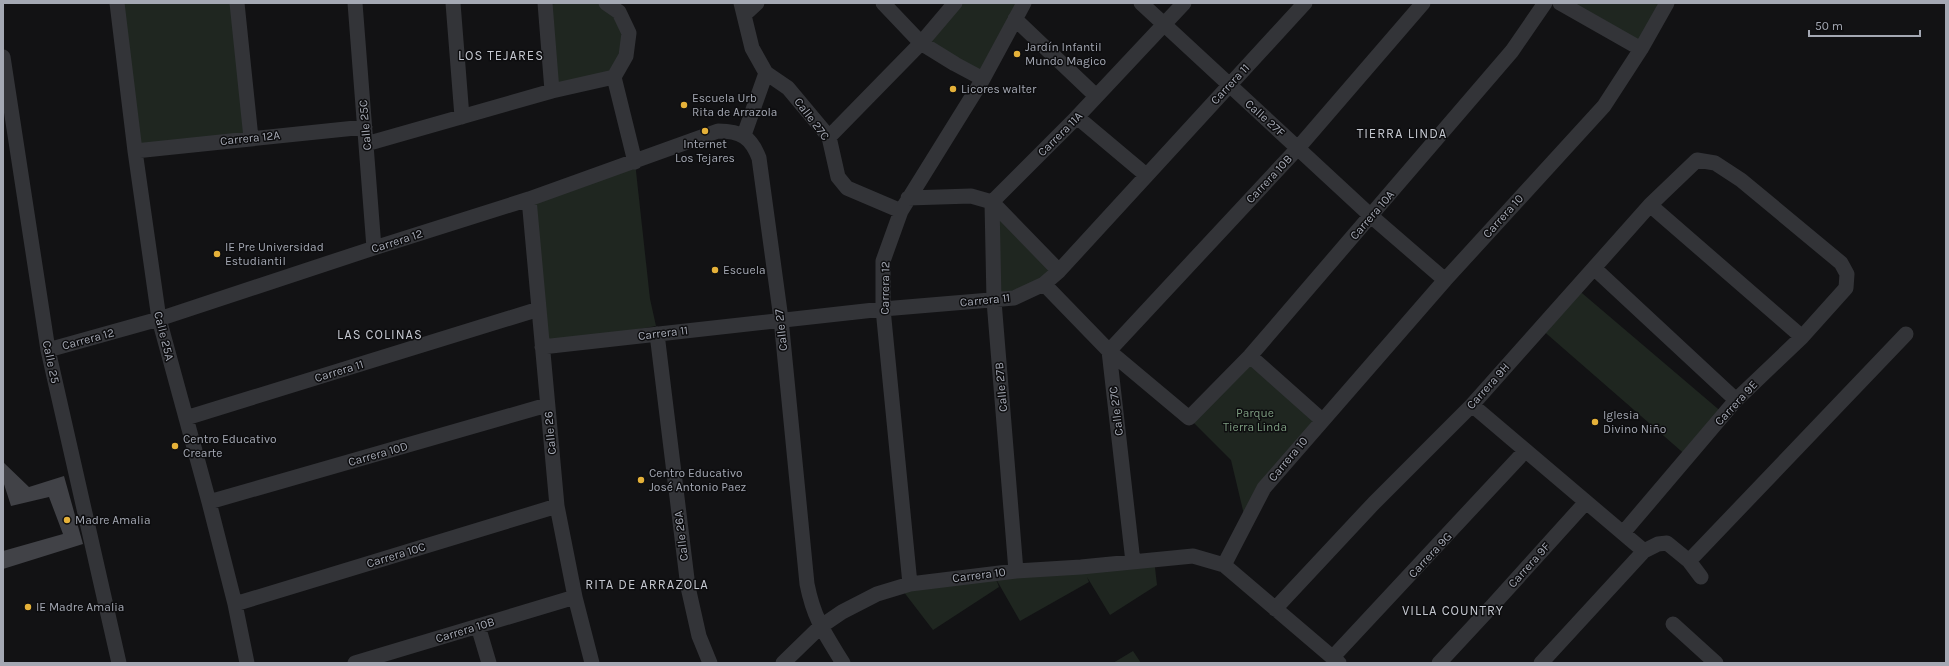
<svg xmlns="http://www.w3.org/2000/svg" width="1949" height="666" font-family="Karla,sans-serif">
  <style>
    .green { fill: #1f2620 }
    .building { fill: #414247 }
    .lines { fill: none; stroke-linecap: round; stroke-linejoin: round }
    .minor { stroke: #333438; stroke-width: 15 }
    .poi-dot { fill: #e5b139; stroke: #0d0d0f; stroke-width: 1.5 }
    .labels { text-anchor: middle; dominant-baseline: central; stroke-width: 3; stroke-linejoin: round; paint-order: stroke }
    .poi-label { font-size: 12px; fill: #a4a8b3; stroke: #0d0d0f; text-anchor: start }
    .street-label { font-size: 12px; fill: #a4a8b3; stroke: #0d0d0f }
    .park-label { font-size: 12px; fill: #7d9d80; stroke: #0d0d0f }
    .neighbourhood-label { font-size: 13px; letter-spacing: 1px; fill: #c5c8d0; stroke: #0d0d0f }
  </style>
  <rect width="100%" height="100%" fill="#121214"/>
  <path class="green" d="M 117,3 L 237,3 L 250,138 L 135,151 Z
    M 565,3 L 606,3 L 629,33 L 614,77 L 552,91 L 545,5 Z
    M 955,3 L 1024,3 L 983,79 L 921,43 Z
    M 1560,3 L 1667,3 L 1641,49 Z
    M 635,162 L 650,299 L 656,326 L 542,347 L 529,199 Z
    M 992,202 L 1059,271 L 996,298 Z
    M 1576,288 L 1724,414 L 1688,457 L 1540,328 Z
    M 1250,356 L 1322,420 L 1246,523 L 1231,460 L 1189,418 Z
    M 1154,559 L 1157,585 L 1110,615 L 1087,577 L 1089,582 L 1020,621 L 996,579 L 999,587 L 933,630 L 900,587 Z
    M 1133,651 L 1141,663 L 1113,663 Z"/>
  <path class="building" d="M 3,462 L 29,487 L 64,476 L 83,544 L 3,569 L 3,551 L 63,534 L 49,497 L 11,506 L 3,481 Z"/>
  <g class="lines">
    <path class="minor" d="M 117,3 L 135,151 L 159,319 L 209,502 L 235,604 L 247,663
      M 237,3 L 251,138
      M 355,3 L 374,248
      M 453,3 L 462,117
      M 545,3 L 552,91
      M 606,3 L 619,12 L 629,33 L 626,56 L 614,77 L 635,162
      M 741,3 L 752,48 L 766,73 L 788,88 L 829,137 L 838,177 L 847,188 L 901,211
      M 883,3 L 921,43 L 955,64 L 983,79
      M 1141,3 L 1371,216 L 1445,280
      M 1423,3 L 1298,148 L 1109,351 L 1189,418 L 1250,356 L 1512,51 L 1545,3
      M 1560,3 L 1641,49
      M 744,15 L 757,3
      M 1015,19 L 1096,96
      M 3,57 L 48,350 L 119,663
      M 1077,117 L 1146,175
      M 744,135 L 766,73
      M 829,137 L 921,43 L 955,3
      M 366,144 L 552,91 L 614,77
      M 135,151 L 365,127
      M 908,198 L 971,196 L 992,202 L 1059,271
      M 529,199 L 557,506 L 575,597 L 592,663
      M 992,202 L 994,301 L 1016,571
      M 992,202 L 1077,117 L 1184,3
      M 1650,205 L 1802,337
      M 1594,268 L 1736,400
      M 1044,284 L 1109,351 L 1133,562
      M 657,334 L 688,587 L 699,636 L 710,663
      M 542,347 L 883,309 L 1014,298 L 1044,284 L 1059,271 L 1305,3
      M 48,350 L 159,319 L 374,248 L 529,199 L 718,131 C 741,131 751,137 759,158 L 781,319 L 807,584 C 814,619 825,634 843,663
      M 1250,356 L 1322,420
      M 1472,405 L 1644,551
      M 186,418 L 539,309
      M 209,502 L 547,405
      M 1689,561 L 1906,334
      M 1224,565 L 1264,488 L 1445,280 L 1604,106 L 1641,49 L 1667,3
      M 910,584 L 883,309 L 883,261 L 901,211 L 983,79 L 1024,3
      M 235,604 L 557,506
      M 1275,609 L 1374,503 L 1472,405 L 1650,205 L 1697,160 L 1715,163 L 1741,180 L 1841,263 L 1847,274 L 1846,288 L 1802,337 L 1736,400 L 1623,533
      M 1673,624 L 1716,663
      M 478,626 L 489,663
      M 1332,658 L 1525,451
      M 355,663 L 575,597
      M 783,663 L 820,627 L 842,612 L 877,594 L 910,584 L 1016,571 L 1081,567 L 1193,556 L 1224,565 L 1339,663
      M 1439,663 L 1493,605 L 1586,502
      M 1541,663 L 1644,551 L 1658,544 L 1667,543 L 1689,561 L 1701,577"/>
  </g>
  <g class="poi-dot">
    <circle cx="1017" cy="54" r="4"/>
    <circle cx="953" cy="89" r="4"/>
    <circle cx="684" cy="105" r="4"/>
    <circle cx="705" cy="131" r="4"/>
    <circle cx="217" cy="254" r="4"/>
    <circle cx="715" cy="270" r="4"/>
    <circle cx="1595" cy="422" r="4"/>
    <circle cx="175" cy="446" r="4"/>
    <circle cx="641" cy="480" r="4"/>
    <circle cx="67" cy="520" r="4"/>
    <circle cx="28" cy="607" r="4"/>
  </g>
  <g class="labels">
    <g class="poi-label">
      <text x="1025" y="47">Jardín Infantil<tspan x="1025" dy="14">Mundo Magico</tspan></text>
      <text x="961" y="89">Licores walter</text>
      <text x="692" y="98">Escuela Urb<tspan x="692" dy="14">Rita de Arrazola</tspan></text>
      <text x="705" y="144" text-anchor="middle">Internet<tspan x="705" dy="14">Los Tejares</tspan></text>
      <text x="225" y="247">IE Pre Universidad<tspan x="225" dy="14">Estudiantil</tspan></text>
      <text x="723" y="270">Escuela</text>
      <text x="1603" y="415">Iglesia<tspan x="1603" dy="14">Divino Niño</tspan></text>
      <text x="183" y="439">Centro Educativo<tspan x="183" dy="14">Crearte</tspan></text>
      <text x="649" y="473">Centro Educativo<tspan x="649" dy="14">José Antonio Paez</tspan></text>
      <text x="75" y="520">Madre Amalia</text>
      <text x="36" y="607">IE Madre Amalia</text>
    </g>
    <g class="street-label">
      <text transform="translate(1230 84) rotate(-47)">Carrera 11</text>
      <text transform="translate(1265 118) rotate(42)">Calle 27F</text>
      <text transform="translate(812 119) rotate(53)">Calle 27C</text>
      <text transform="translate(365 125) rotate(-95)">Calle 25C</text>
      <text transform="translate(1060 134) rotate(-45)">Carrera 11A</text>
      <text transform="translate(250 138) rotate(-6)">Carrera 12A</text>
      <text transform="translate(1269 179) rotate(-47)">Carrera 10B</text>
      <text transform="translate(1372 215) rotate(-49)">Carrera 10A</text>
      <text transform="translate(1503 216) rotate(-48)">Carrera 10</text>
      <text transform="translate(397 241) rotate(-18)">Carrera 12</text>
      <text transform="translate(885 288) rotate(-89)">Carrera 12</text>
      <text transform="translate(985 300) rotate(-6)">Carrera 11</text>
      <text transform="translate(781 330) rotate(-96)">Calle 27</text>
      <text transform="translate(663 333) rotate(-7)">Carrera 11</text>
      <text transform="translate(164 336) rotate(76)">Calle 25A</text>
      <text transform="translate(88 339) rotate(-15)">Carrera 12</text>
      <text transform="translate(51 362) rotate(78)">Calle 25</text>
      <text transform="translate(339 371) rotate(-17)">Carrera 11</text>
      <text transform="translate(1488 386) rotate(-48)">Carrera 9H</text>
      <text transform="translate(1001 387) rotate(-95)">Calle 27B</text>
      <text transform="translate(1736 403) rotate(-47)">Carrera 9E</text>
      <text transform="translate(1116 411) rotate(-97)">Calle 27C</text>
      <text transform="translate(550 433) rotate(-95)">Calle 26</text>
      <text transform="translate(378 454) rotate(-16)">Carrera 10D</text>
      <text transform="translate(1288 459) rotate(-50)">Carrera 10</text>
      <text transform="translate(681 536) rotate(-97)">Calle 26A</text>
      <text transform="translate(396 555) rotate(-17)">Carrera 10C</text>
      <text transform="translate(1430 555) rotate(-47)">Carrera 9G</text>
      <text transform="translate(1529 565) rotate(-48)">Carrera 9F</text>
      <text transform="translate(979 575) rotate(-7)">Carrera 10</text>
      <text transform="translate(465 630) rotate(-17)">Carrera 10B</text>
    </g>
    <g class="park-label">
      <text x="1255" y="413">Parque<tspan x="1255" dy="14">Tierra Linda</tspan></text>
    </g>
    <g class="neighbourhood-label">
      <text x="501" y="55">LOS TEJARES</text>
      <text x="1402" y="133">TIERRA LINDA</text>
      <text x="380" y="334">LAS COLINAS</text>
      <text x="647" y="584">RITA DE ARRAZOLA</text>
      <text x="1453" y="610">VILLA COUNTRY</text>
    </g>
  </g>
  <rect width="1949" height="666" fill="none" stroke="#a4a8b3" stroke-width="8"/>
  <path d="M1809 30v6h111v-6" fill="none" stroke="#a4a8b3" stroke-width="2"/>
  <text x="1815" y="30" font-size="12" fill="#a4a8b3" stroke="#0d0d0f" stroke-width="3" paint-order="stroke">50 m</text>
</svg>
